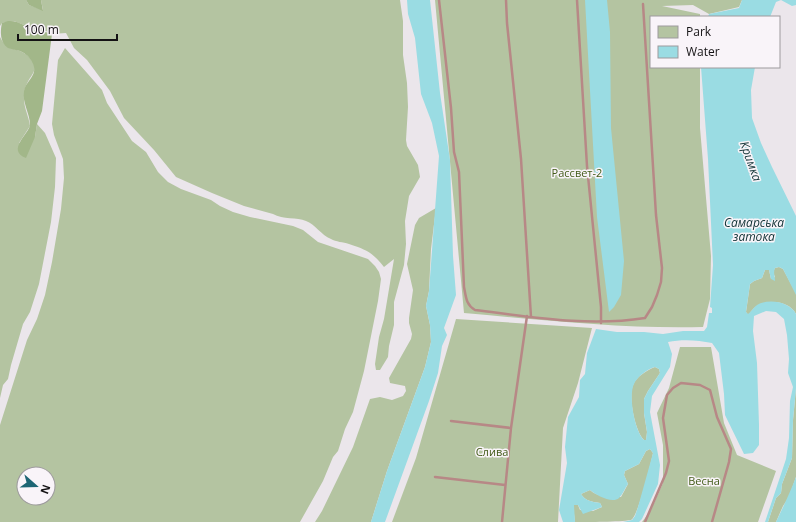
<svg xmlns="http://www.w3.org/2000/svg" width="796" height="522" font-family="'Open Sans',sans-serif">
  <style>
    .green { fill: #b4c4a1; fill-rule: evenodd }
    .forest { fill: #a2b789 }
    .water { fill: #9adce3; fill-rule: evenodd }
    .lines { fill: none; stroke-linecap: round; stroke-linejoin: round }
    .service { stroke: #b78886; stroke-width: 2.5 }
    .labels { text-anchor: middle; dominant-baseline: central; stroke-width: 3; stroke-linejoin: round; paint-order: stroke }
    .park-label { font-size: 11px; fill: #425b18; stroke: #f9f4f9 }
    .water-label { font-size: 12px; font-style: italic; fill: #103235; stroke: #f9f4f9 }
  </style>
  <rect width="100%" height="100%" fill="#ebe6eb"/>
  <path class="green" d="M 0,0 L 26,0 L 29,5 L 43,10 L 41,0 L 400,0 L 403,21 L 403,55 L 407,83 L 408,107 L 406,140 L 407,146 L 418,165 L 420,177 L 409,196 L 405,221 L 406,244 L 404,265 L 394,302 L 394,325 L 389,346 L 388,357 L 380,370 L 376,370 L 375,364 L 379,337 L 384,319 L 394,259 L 384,267 C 372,252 367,250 349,244 C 343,242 336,242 331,239 C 321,235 315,224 306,221 C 297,217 283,220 273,214 L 244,206 L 212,193 L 176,177 L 154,150 L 124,118 L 110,91 L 87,60 L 74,48 L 66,33 L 52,34 L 46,31 L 39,31 L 14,21 L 2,23 L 0,26 Z
    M 435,0 L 742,0 L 739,7 L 709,14 L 693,5 L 662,6 L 700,14 L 700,17 L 651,17 L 651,67 L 700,67 L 700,128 L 711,256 L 710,299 L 703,327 C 623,329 544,320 464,313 Z
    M 0,37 C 8,53 17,46 28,56 C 42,70 30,74 26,86 C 24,89 24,95 24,99 C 24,108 29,117 30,126 L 19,143 L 35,137 L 37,124 L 45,133 L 56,158 L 55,187 L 51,222 L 39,284 L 30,312 L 23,324 L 11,365 L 8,379 L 3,385 L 0,398 Z
    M 65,48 L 102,90 L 107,103 L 132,141 L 146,152 L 158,172 L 168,182 L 181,189 L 211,200 L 220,206 L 233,212 L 250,217 L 293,226 L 303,230 L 318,242 L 368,259 L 375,266 L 379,272 L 381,279 L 378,301 L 364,371 L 353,412 L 345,429 L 338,451 L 333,457 L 323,481 L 300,522 L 0,522 L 0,425 L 27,340 L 37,319 L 45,295 L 52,262 L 61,209 L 64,178 L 63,159 L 54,135 L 52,124 L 58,60 ZM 24,474 L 48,474 L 48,498 L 24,498 Z
    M 436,208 L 431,249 L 429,291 L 426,306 L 430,325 L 431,342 L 425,367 L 387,471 L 371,522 L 315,522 L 322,511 L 353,447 L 370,399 L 380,397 L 392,400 L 403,396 L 406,391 L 405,386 L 390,383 L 389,378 L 411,339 L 412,334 L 409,323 L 409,318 L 413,290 L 407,264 L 415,225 L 419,218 Z
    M 779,267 L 783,269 L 796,293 L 796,314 C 789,301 770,299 757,306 C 754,307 751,312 748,315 L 746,312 L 750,284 L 754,281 L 762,278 L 765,270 L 769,270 L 771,279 L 775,277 L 773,272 L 775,268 Z
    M 456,319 L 592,328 L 578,383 L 563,428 L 558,522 L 392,522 L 416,458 Z
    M 680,347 L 711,347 L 724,423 L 737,455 L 776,471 L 758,522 L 642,522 L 651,510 L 663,483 L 663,445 L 657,413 L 669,388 Z
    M 655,367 L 659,369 L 660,373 L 648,391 L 644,399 L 644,413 L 647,432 L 646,441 L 644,440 C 635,431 628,397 633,385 C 636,377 647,370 655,367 Z
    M 796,388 L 796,477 L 789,497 L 783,506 L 776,522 L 768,522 L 776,498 L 781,493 L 782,484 L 792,458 L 793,420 Z
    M 650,449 L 653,453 C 651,463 638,517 631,520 C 618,522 590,522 575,522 L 573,505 L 578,505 L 580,510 L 593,511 L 602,507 L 600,503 C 593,502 585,501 581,494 L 590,490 C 599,498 609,497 621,497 L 628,484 L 624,475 L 625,471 L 639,464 L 646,451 Z"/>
  <path class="forest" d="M 26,0 L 41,0 L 43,11 L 29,5 Z
    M 8,21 C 20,20 28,29 39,31 C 44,32 48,32 52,34 L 42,111 L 37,124 L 35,137 L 26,158 C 6,150 29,134 30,125 C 30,113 22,103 24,91 C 25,84 32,79 34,72 C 36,64 28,54 20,51 C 16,50 11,49 8,48 C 0,43 0,31 2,23 Z"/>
  <path class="water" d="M 407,0 L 430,0 L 440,93 L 450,160 L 453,256 L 456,295 L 444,328 L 447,335 L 442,346 L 438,373 L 429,401 L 385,522 L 371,522 L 387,471 L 425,367 L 431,342 L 430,325 L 426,306 L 429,291 L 439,156 L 432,123 L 421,94 L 415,38 L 408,14 Z
    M 585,0 L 607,0 L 610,32 L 611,128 L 624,261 L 621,295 L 614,307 L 609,312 L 597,217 Z
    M 742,0 L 796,0 L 796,5 L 792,6 L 781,0 L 776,2 L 770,17 L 708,17 L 709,14 L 739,8 Z
    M 701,67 L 755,67 L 751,90 L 752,118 L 761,143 L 772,167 L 796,216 L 796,295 L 783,269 L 779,267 L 775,268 C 773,273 775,276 775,281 L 771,279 L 769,270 L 765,270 L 762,278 L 754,281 L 750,284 L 746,312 L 748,314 C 751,312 754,307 757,305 C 769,298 790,302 796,314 L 796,388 L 793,420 L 792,458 L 782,484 L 781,493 L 776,498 L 768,522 L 765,522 L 786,459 L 789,438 L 790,401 L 793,387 L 788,373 L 789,359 L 787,335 L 784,319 L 776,312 L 766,311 L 754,316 L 753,331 L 757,363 L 759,425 L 759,445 L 753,453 L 744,454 L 725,415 L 724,394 L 719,353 L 712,343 C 698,340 682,339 668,342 L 672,354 L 670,367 L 652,396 L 650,412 L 660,465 L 658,484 L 642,519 L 639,522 L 623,522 L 632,520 L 635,516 L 638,507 L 653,453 L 650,449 L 646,451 L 639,464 L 625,471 L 624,475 L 628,484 C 625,488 623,494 619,498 C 612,504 596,495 590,490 L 581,494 C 585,501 593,502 600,503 L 602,507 L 583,514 L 578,505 L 574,505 L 575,522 L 563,522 L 559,510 L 567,463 L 565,447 L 568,417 L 579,397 L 580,380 L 585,374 L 587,353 L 596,329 L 617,332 L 644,332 L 663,334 L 683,331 L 704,331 L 707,327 L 709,313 L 712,313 L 712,308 L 710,307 L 713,265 L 708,159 ZM 655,367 L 659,369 L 660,373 L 648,391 L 644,399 L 644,413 L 647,432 L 646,440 L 644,440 C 635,432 628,396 634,384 C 637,377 647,369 655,367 Z
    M 796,477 L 796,522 L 776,522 C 783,507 790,493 796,477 Z"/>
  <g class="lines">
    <path class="service" d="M 439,0 L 451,108 L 454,152 L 459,172 L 464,287 C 466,297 466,305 475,310 C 532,317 588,327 645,318 L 652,307 L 657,295 L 661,282 L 662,268 L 656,215 L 643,4
      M 506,0 L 507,23 L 521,159 L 531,317
      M 577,0 L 587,166 L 601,307 L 601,323
      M 451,421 L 511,428
      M 435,477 L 505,485
      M 502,522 L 511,428 L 527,316
      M 645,522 L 666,473 L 669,461 L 663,418 L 667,395 L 673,388 L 681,383 L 700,385 L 710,390 L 717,417 L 731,449 L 729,462 L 712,522"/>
  </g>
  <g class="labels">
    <g class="park-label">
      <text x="577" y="172">Рассвет-2</text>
      <text x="492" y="451">Слива</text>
      <text x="704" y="480">Весна</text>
    </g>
    <g class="water-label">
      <text transform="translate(751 161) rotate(70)">Кримка</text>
      <text x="754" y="222">Самарська<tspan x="754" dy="14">затока</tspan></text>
    </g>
  </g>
  <rect x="650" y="16" width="130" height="52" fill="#f9f4f9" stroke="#9d9a9d"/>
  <rect x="658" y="26" width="20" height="12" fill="#b4c4a1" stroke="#9d9a9d"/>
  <text x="686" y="36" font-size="12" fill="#141214">Park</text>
  <rect x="658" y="46" width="20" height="12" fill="#9adce3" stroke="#9d9a9d"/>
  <text x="686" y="56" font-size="12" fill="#141214">Water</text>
  <g transform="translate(36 486) rotate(110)"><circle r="19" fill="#f9f4f9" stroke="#9d9a9d"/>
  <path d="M0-3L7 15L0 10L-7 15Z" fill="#1d6574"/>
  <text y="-6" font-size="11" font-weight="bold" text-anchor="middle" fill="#141214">N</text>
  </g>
  <path d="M18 34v6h99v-6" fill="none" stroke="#141214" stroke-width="2"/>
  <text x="24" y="34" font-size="12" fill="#141214" stroke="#f9f4f9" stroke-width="3" paint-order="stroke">100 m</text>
</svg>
